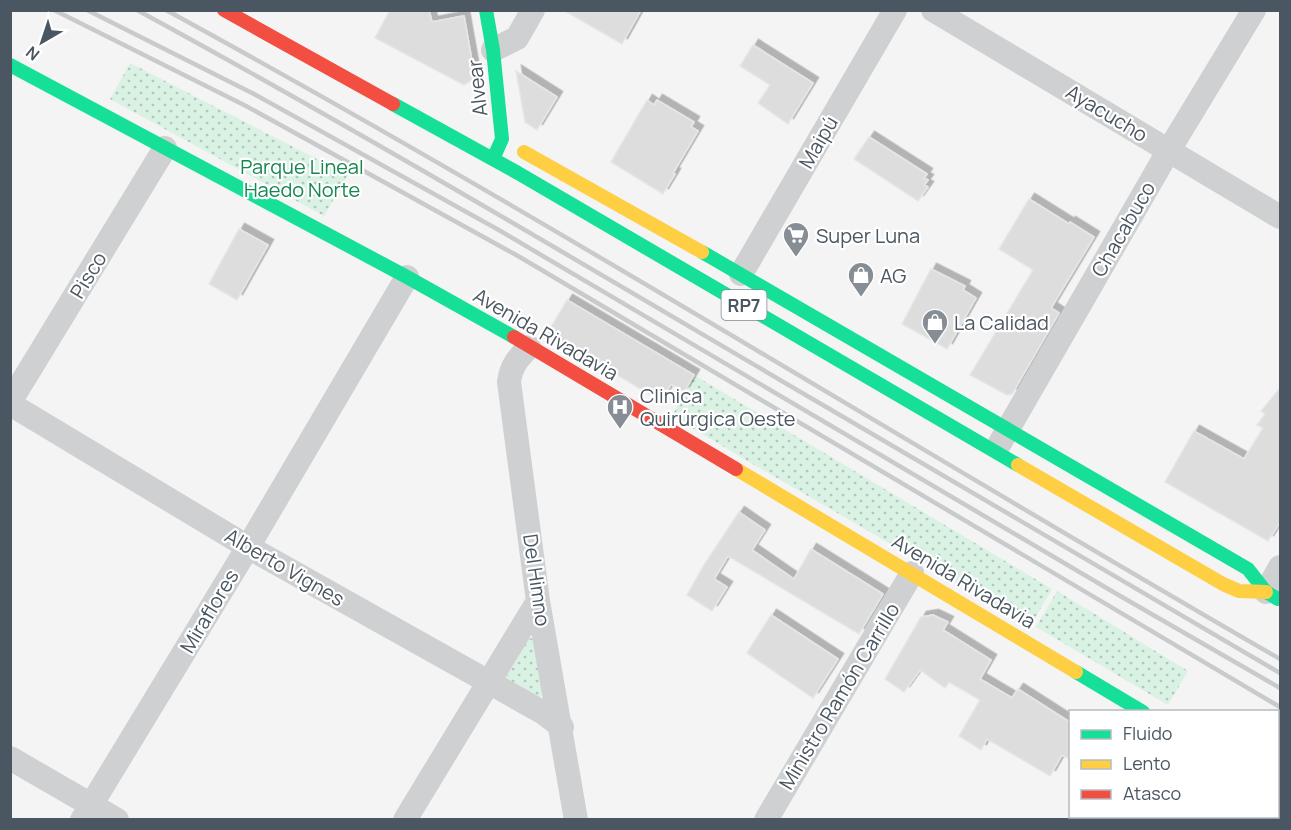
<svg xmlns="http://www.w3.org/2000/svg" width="1291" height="830" font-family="Manrope,sans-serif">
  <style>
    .grass { fill: url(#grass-dots) }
    .building { fill: #ddddde; stroke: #e5e6e7; stroke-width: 1.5; filter: url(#shadow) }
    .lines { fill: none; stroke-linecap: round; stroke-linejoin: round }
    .street { stroke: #ced0d2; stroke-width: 24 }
    .fast { stroke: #16e098; stroke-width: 14 }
    .slow { stroke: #ffcf43; stroke-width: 14 }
    .jam { stroke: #f24e42; stroke-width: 14 }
    .rail { stroke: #c9cacc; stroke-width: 4.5 }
    .labels { text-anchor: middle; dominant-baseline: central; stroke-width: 4.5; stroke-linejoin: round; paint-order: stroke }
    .shield { fill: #fff; stroke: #808990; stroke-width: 1.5 }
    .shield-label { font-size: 18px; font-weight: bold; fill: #4a5661 }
    .street-label { font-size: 20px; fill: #4a5661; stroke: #fff }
    .park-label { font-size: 20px; fill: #17864f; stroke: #fff }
    .poi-label { font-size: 20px; fill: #4a5661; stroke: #fff; text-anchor: start }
  </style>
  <defs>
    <pattern id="grass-dots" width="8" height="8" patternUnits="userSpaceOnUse" patternTransform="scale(1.5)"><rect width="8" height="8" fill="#d9f2e3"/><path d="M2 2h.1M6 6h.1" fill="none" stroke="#b2c7bb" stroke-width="1.8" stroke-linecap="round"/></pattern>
    <filter id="shadow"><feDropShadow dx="5.5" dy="-5.5" stdDeviation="0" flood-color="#0004"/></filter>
  </defs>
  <rect width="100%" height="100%" fill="#f4f4f4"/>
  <path class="grass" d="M 130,63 L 348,175 L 324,216 L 110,99 Z
    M 694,375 L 1052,589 L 1031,625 L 751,463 L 672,416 Z
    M 1057,591 L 1188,671 L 1168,705 L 1036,627 Z
    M 532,638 L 536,641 L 545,694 L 539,697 L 509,682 L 506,678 L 528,639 Z"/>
  <path class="building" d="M 390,10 L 429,10 L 432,22 L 464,16 L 475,78 L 464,85 L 375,38 Z
    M 563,10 L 641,10 L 622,44 Z
    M 753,45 L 813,83 L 788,124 L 758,103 L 770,85 L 740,66 Z
    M 516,71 L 557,97 L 537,130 L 525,122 Z
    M 647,100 L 654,105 L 657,100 L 694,122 L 691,127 L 698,131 L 673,173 L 675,174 L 663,194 L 611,162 Z
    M 869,137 L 927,174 L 924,178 L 928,180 L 924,185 L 928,187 L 918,201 L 854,159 Z
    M 1029,199 L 1069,224 L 1070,222 L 1094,237 L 1051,308 L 1059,313 L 1012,394 L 1007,395 L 970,375 L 1033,270 L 999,249 Z
    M 239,229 L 268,245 L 237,300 L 209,284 Z
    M 931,269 L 965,286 L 963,290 L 976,298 L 947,349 L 902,324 Z
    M 567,300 L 694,375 L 684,392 L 671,384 L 661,401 L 547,334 Z
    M 1281,387 L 1281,521 L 1268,541 L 1165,482 L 1194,431 L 1244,459 L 1263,428 L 1257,425 L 1265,414 L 1261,411 Z
    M 739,512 L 765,530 L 752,550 L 794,579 L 811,549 L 883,594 L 859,634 L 728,556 L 714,579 L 727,587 L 712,611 L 687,595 L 704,565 Z
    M 771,615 L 838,659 L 813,698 L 747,653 Z
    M 933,615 L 948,622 L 943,630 L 991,660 L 980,679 L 1012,698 L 1018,689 L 1071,723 L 1071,760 L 1062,755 L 1050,776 L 987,739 L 981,750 L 959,736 L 980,700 L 949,682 L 945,688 L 920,670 L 904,692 L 885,679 L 921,617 Z"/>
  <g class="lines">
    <path class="street" d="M 933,10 L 1280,217
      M 493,50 L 517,38 L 533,10
      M 741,274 L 895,10
      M 529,347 C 518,358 511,366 509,382 L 538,601 L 576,820
      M 10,402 L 165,148
      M 10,404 L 248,547 L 542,712 L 562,727
      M 1000,443 L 1169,150 L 1254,10
      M 1266,592 L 1280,567
      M 10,758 L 117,820
      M 82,820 L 248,547 L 407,277
      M 405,820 L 538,601
      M 766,820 L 912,573
      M 1124,820 L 1125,816"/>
    <path class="fast" d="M 486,10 L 493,50 L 502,139 L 493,159
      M 10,65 L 407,277 L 514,337
      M 393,104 L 518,173 L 1018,465
      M 702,252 L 1248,569 L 1266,592 L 1278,599
      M 1076,672 L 1143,712"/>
    <path class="slow" d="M 524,152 L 702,252
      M 1018,465 L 1223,584 L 1239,591 L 1266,592
      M 736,469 L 1076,672
      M 1278,791 L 1280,793"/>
    <path class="jam" d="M 224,10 L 393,104
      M 514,337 L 736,469"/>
    <path class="rail" d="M 54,10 L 246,106 L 518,256 L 1280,707
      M 87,10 L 254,94 L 497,229 L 1115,593 L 1280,688
      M 137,10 C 367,135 591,269 816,401 C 971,493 1126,583 1280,673
      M 166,10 C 544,216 908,445 1280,659"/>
  </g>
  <defs>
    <g id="supermarket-pin" transform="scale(1.35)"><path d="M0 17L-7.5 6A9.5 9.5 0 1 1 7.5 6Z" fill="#868d94" stroke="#fff"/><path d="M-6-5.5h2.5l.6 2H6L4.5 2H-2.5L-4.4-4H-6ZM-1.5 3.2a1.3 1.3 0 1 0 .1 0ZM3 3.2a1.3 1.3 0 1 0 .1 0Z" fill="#fff"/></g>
    <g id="shop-pin" transform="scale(1.35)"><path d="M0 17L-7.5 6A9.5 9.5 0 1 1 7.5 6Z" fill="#868d94" stroke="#fff"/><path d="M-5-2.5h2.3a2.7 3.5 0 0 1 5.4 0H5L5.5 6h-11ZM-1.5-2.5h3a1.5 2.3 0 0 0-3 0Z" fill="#fff"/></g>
    <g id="hospital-pin" transform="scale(1.35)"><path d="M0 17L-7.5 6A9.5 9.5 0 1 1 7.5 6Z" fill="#868d94" stroke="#fff"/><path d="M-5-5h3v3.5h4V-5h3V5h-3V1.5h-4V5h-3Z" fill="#fff"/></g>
  </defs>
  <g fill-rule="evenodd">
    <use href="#supermarket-pin" x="796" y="235"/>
    <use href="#shop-pin" x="861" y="275"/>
    <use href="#shop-pin" x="935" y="322"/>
    <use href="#hospital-pin" x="620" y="407"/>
  </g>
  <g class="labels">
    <rect class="shield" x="721.5" y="290" width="45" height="30" rx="4.5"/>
    <g class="shield-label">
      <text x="744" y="305">RP7</text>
    </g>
    <g class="street-label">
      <text transform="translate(477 88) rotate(-96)">Alvear</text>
      <text transform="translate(1107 113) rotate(31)">Ayacucho</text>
      <text transform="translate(818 142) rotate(-60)">Maipú</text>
      <text transform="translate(1123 229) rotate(-60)">Chacabuco</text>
      <text transform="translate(88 275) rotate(-59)">Pisco</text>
      <text transform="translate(546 334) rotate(30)">Avenida Rivadavia</text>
      <text transform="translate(285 567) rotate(30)">Alberto Vignes</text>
      <text transform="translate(537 580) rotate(82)">Del Himno</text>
      <text transform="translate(964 581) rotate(31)">Avenida Rivadavia</text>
      <text transform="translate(209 611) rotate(-59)">Miraflores</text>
      <text transform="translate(839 696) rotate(-59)">Ministro Ramón Carrillo</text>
    </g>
    <g class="park-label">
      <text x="302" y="166">Parque Lineal<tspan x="302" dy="23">Haedo Norte</tspan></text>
    </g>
    <g class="poi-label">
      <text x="816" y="235">Super Luna</text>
      <text x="880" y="275">AG</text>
      <text x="954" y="322">La Calidad</text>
      <text x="640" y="395">Clinica<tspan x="640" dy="23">Quirúrgica Oeste</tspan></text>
    </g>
  </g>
  <rect width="1291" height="830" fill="none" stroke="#4a5661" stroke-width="24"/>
  <rect x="1069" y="710" width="210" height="108" fill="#ffffff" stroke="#b7bbc0" stroke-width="1.5"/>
  <rect x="1081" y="730" width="30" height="9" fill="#16e098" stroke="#b7bbc0" stroke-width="1.5"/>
  <text x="1123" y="740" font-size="18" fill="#4a5661">Fluido</text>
  <rect x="1081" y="760" width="30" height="9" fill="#ffcf43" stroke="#b7bbc0" stroke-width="1.5"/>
  <text x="1123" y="770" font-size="18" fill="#4a5661">Lento</text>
  <rect x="1081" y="790" width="30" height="9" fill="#f24e42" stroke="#b7bbc0" stroke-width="1.5"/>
  <text x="1123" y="800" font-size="18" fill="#4a5661">Atasco</text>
  <g transform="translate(42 42) rotate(219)" stroke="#ffffff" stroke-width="4.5" paint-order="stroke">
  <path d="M0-4.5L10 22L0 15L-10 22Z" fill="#4a5661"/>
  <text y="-9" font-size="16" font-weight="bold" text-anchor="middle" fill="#4a5661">N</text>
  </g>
</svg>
